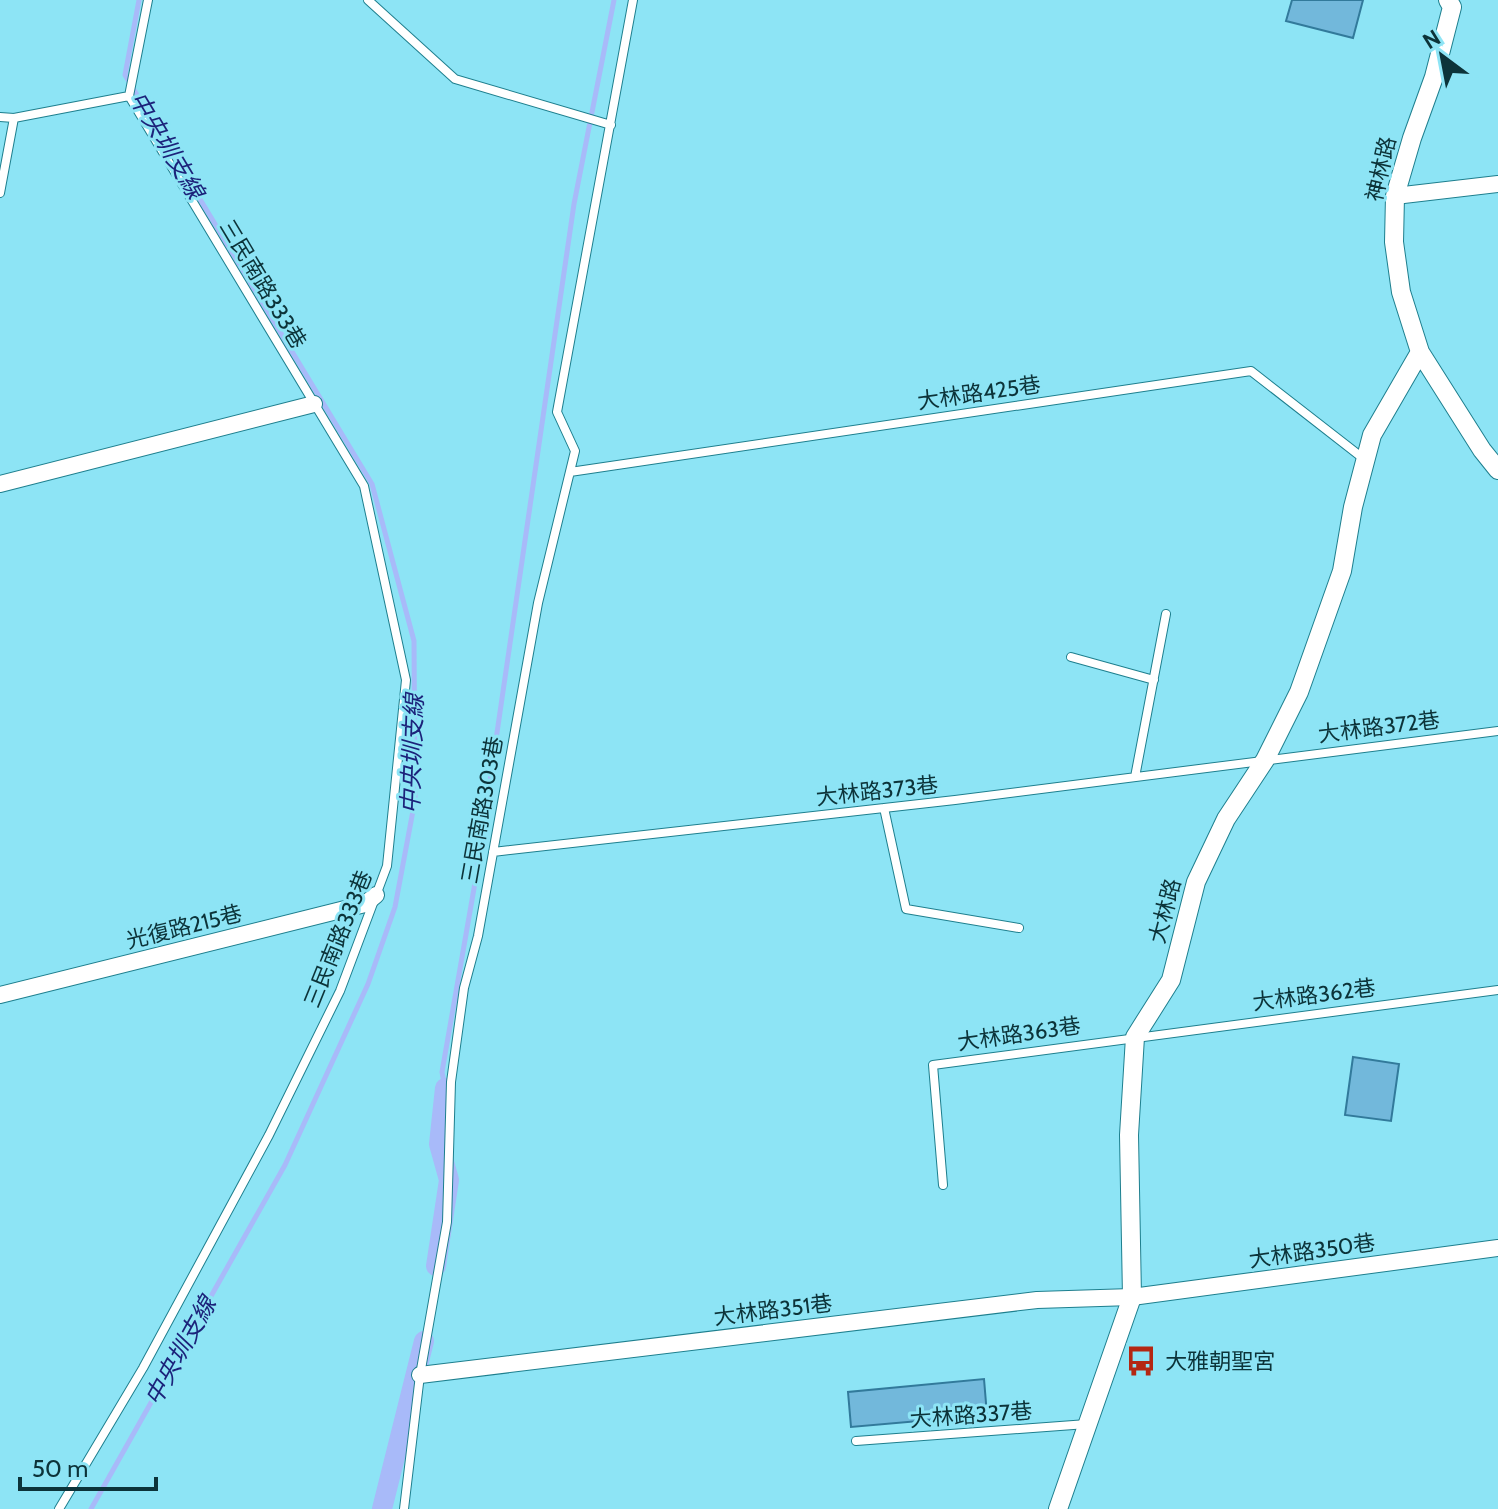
<svg xmlns="http://www.w3.org/2000/svg" width="1498" height="1509" font-family="Cabin,'Noto Sans TC',sans-serif">
  <style>
    .lines { fill: none; stroke-linecap: round; stroke-linejoin: round }
    .stream { stroke: #a8baf9; stroke-width: 5 }
    .canal { stroke: #a8baf9; stroke-width: 20 }
    .building { fill: #72b8db; stroke: #327a9b; stroke-width: 2 }
    .service-casing { stroke: #1e7f8e; stroke-width: 10 }
    .minor-casing { stroke: #1e7f8e; stroke-width: 18 }
    .tertiary-casing { stroke: #1e7f8e; stroke-width: 20 }
    .service { stroke: #fff; stroke-width: 8 }
    .minor { stroke: #fff; stroke-width: 16 }
    .tertiary { stroke: #fff; stroke-width: 18 }
    .labels { text-anchor: middle; dominant-baseline: central; stroke-width: 6; stroke-linejoin: round; paint-order: stroke }
    .street-label { font-size: 22px; fill: #0c3339; stroke: #8de4f5 }
    .poi-label { font-size: 22px; fill: #0c3339; stroke: #8de4f5; text-anchor: start }
    .water-label { font-size: 24px; font-style: italic; fill: #1c237a; stroke: #8de4f5 }
  </style>
  <rect width="100%" height="100%" fill="#8de4f5"/>
  <g class="lines">
    <path class="stream" d="M 445,1088 L 442,1072 L 476,877 L 574,204 L 614,0
      M 91,1509 L 285,1165 L 368,984 L 395,907 L 415,800 L 414,641 L 372,484 L 125,75 L 139,0"/>
    <path class="canal" d="M 436,1266 L 449,1180 L 439,1144 L 445,1088
      M 382,1509 L 424,1341"/>
  </g>
  <path class="building" d="M 1292,0 L 1363,0 L 1353,38 L 1286,21 Z
    M 1353,1057 L 1399,1064 L 1391,1121 L 1345,1115 Z
    M 984,1379 L 987,1415 L 851,1427 L 848,1392 Z"/>
  <g class="lines">
    <g class="service-casing">
      <path id="service" d="M 368,0 L 455,79 L 611,125
        M 129,96 L 148,0
        M 0,117 L 14,118 L 129,96
        M 0,193 L 14,118
        M 570,472 L 1251,371 L 1364,459
        M 1071,657 L 1154,680
        M 1135,777 L 1166,614
        M 884,808 L 906,909 L 1019,928
        M 493,852 L 955,800 L 1498,731
        M 943,1185 L 933,1065 L 1498,990
        M 856,1441 L 1087,1424
        M 59,1509 L 143,1368 L 269,1135 L 340,991 L 387,866 L 406,680 L 364,486 L 129,96
        M 404,1509 L 420,1375 L 447,1222 L 451,1082 L 464,988 L 478,936 L 538,603 L 575,451 L 557,412 L 633,0"/>
    </g>
    <g class="minor-casing">
      <path id="minor" d="M 1395,196 L 1498,184
        M 0,484 L 314,404
        M 0,995 L 365,904 L 376,895
        M 420,1375 L 1037,1300 L 1132,1297 L 1498,1248"/>
    </g>
    <g class="tertiary-casing">
      <path id="tertiary" d="M 1448,0 L 1452,7 L 1434,77 L 1412,138 L 1395,196 L 1394,242 L 1401,292 L 1420,352 L 1482,450 L 1498,470
        M 1058,1509 L 1132,1297 L 1129,1135 L 1135,1037 L 1171,980 L 1196,882 L 1226,819 L 1265,760 L 1299,692 L 1342,571 L 1353,507 L 1372,435 L 1420,352"/>
    </g>
    <use href="#service" class="service"/>
    <use href="#minor" class="minor"/>
    <use href="#tertiary" class="tertiary"/>
  </g>
  <defs>
    <g id="bus-bare" transform="scale(2.4)"><path d="M-5-6H5V4H4V6H2V4H-2V6H-4V4H-5ZM-3.5-4V0h7V-4ZM-3.5 1.2v1.5H-2V1.2ZM2 1.2v1.5H3.5V1.2Z" fill="#b42712" stroke="#8de4f5" stroke-width="2.5" paint-order="stroke"/></g>
  </defs>
  <g fill-rule="evenodd">
    <use href="#bus-bare" x="1141" y="1361"/>
  </g>
  <g class="labels">
    <g class="street-label">
      <text transform="translate(1381 169) rotate(-77)">神林路</text>
      <text transform="translate(263 284) rotate(59)">三民南路333巷</text>
      <text transform="translate(979 393) rotate(-8)">大林路425巷</text>
      <text transform="translate(1379 727) rotate(-7)">大林路372巷</text>
      <text transform="translate(877 791) rotate(-6)">大林路373巷</text>
      <text transform="translate(482 810) rotate(-80)">三民南路303巷</text>
      <text transform="translate(1165 911) rotate(-75)">大林路</text>
      <text transform="translate(184 927) rotate(-14)">光復路215巷</text>
      <text transform="translate(338 939) rotate(-68)">三民南路333巷</text>
      <text transform="translate(1314 995) rotate(-7)">大林路362巷</text>
      <text transform="translate(1019 1034) rotate(-8)">大林路363巷</text>
      <text transform="translate(1312 1251) rotate(-8)">大林路350巷</text>
      <text transform="translate(773 1310) rotate(-7)">大林路351巷</text>
      <text transform="translate(971 1415) rotate(-4)">大林路337巷</text>
    </g>
    <g class="poi-label">
      <text x="1165" y="1361">大雅朝聖宮</text>
    </g>
    <g class="water-label">
      <text transform="translate(167 145) rotate(59)">中央圳支線</text>
      <text transform="translate(412 754) rotate(-88)">中央圳支線</text>
      <text transform="translate(180 1351) rotate(-61)">中央圳支線</text>
    </g>
  </g>
  <g transform="translate(1442 56) rotate(328)" stroke="#8de4f5" stroke-width="6" paint-order="stroke">
  <path d="M0-6L14 30L0 20L-14 30Z" fill="#0c3339"/>
  <text y="-12" font-size="22" font-weight="bold" text-anchor="middle" fill="#0c3339">N</text>
  </g>
  <path d="M20 1477v12h136v-12" fill="none" stroke="#0c3339" stroke-width="4"/>
  <text x="32" y="1477" font-size="24" fill="#0c3339" stroke="#8de4f5" stroke-width="6" paint-order="stroke">50 m</text>
</svg>
